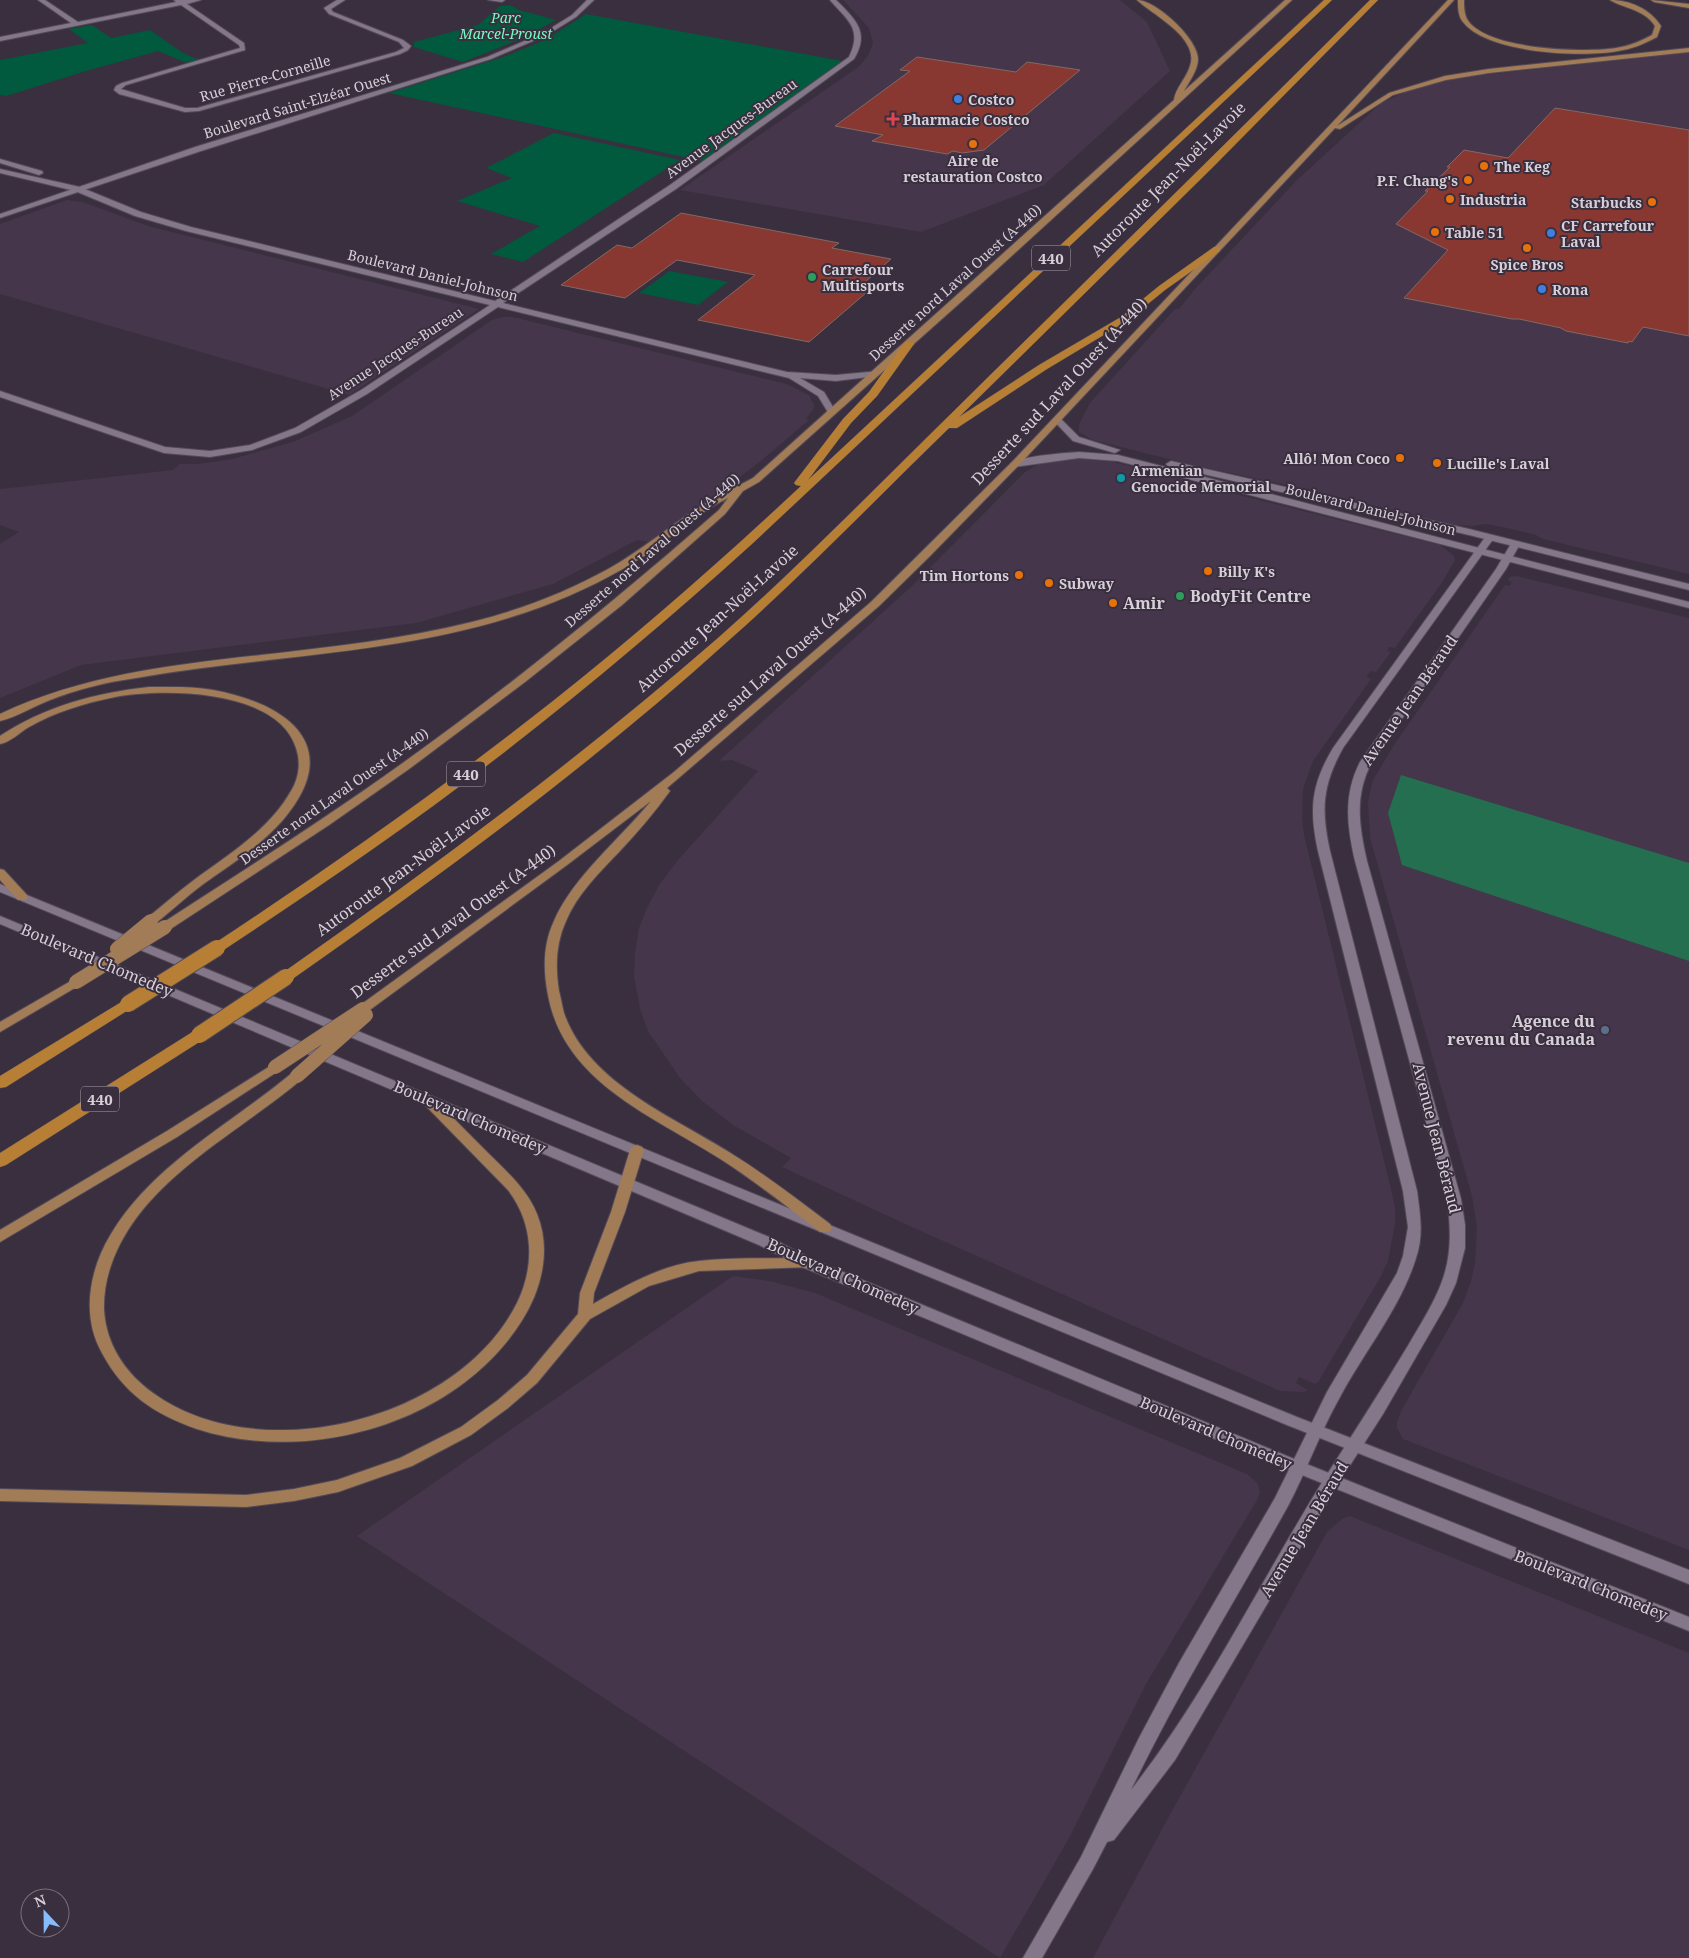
<svg xmlns="http://www.w3.org/2000/svg" width="1689" height="1958" font-family="'Noto Serif',serif">
  <style>
    .built { fill: #45364b }
    .green { fill: #015a3d }
    .forest { fill: #236f50 }
    .building { fill: #883731; stroke: #816966 }
    .lines { fill: none; stroke-linecap: round; stroke-linejoin: round }
    .minor-casing { stroke: #544b57; stroke-width: 2 }
    .tertiary-casing { stroke: #544b57; stroke-width: 2 }
    .primary-casing { stroke: #544b57; stroke-width: 2 }
    .motorway-casing { stroke: #544b57; stroke-width: 1 }
    .minor { fill: #837789; fill-rule: evenodd }
    .tertiary { fill: #837789; fill-rule: evenodd }
    .primary { fill: #a27c57; fill-rule: evenodd }
    .motorway { fill: #b67f35; fill-rule: evenodd }
    .primary-bridge-casing { stroke: #544b57; stroke-width: 15; stroke-linecap: butt }
    .motorway-bridge-casing { stroke: #544b57; stroke-width: 18; stroke-linecap: butt }
    .primary-bridge { stroke: #a27c57; stroke-width: 14 }
    .motorway-bridge { stroke: #b67f35; stroke-width: 16 }
    .shop-dot { fill: #3f7fe0; stroke: #3a2f3f; stroke-width: 2 }
    .health-dot { fill: #e0444e; stroke: #3a2f3f; stroke-width: 2 }
    .food-dot { fill: #e8710a; stroke: #3a2f3f; stroke-width: 2 }
    .leisure-dot { fill: #2e9e5b; stroke: #3a2f3f; stroke-width: 2 }
    .culture-dot { fill: #0f9aa8; stroke: #3a2f3f; stroke-width: 2 }
    .service-dot { fill: #5c6f8a; stroke: #3a2f3f; stroke-width: 2 }
    .labels { text-anchor: middle; dominant-baseline: central; stroke-width: 4; stroke-linejoin: round; paint-order: stroke }
    .far-park-label { font-size: 14px; font-style: italic; fill: #78fbc2; stroke: #3a2f3f }
    .far-street-label { font-size: 14px; fill: #d6cfd8; stroke: #3a2f3f }
    .far-poi-label { font-size: 14px; font-weight: bold; fill: #d6cfd8; stroke: #3a2f3f; text-anchor: start }
    .shield { fill: #3a2f3f; stroke: #a79faa; stroke-width: 1 }
    .shield-label { font-size: 15px; font-weight: bold; fill: #d6cfd8 }
    .street-label { font-size: 16px; fill: #d6cfd8; stroke: #3a2f3f }
    .poi-label { font-size: 16px; font-weight: bold; fill: #d6cfd8; stroke: #3a2f3f; text-anchor: start }
  </style>
  <rect width="100%" height="100%" fill="#3a2f3f"/>
  <path class="built" d="M 843,0 L 1120,0 L 1147,22 L 1170,71 L 1044,185 L 921,232 L 680,190 L 857,68 L 868,56 L 873,43 L 869,28 Z
    M 1689,52 L 1689,574 L 1543,539 L 1536,535 L 1507,528 L 1486,524 L 1472,526 L 1456,525 L 1286,485 L 1189,464 L 1093,440 L 1079,432 L 1079,424 L 1090,403 L 1175,309 L 1179,309 L 1195,289 L 1297,180 L 1380,104 L 1409,90 L 1447,79 Z
    M 67,200 L 83,202 L 148,226 L 479,309 L 349,395 L 0,294 L 0,224 Z
    M 502,317 L 513,317 L 787,384 L 809,395 L 814,405 L 813,410 L 806,419 L 809,420 L 762,460 L 715,496 L 648,542 L 637,540 L 553,584 L 416,623 L 81,665 L 0,698 L 0,544 L 19,532 L 0,525 L 0,489 L 173,470 L 180,464 L 199,464 L 232,459 L 293,442 L 352,416 L 492,320 Z
    M 1066,458 L 1096,458 L 1169,475 L 1207,487 L 1440,545 L 1454,556 L 1455,560 L 1443,581 L 1395,648 L 1389,647 L 1387,651 L 1391,652 L 1376,672 L 1371,671 L 1366,677 L 1371,679 L 1313,761 L 1303,789 L 1302,818 L 1304,835 L 1390,1185 L 1395,1207 L 1395,1224 L 1388,1261 L 1380,1278 L 1318,1382 L 1315,1384 L 1299,1377 L 1296,1383 L 1308,1390 L 1303,1392 L 1280,1391 L 914,1228 L 782,1167 L 791,1158 L 733,1125 L 702,1101 L 680,1078 L 648,1031 L 640,1009 L 634,976 L 635,953 L 639,928 L 647,908 L 659,885 L 678,860 L 758,771 L 732,760 L 719,761 L 913,585 L 1025,472 L 1040,463 Z
    M 1517,576 L 1689,618 L 1689,1550 L 1403,1439 L 1397,1428 L 1397,1422 L 1401,1411 L 1463,1303 L 1471,1281 L 1475,1263 L 1477,1227 L 1472,1196 L 1370,838 L 1368,801 L 1373,780 L 1394,745 L 1505,585 L 1510,586 L 1512,582 L 1508,581 L 1510,577 Z
    M 733,1276 L 770,1281 L 815,1293 L 1247,1474 L 1258,1484 L 1260,1493 L 1257,1500 L 1146,1684 L 1068,1840 L 1000,1958 L 357,1536 Z
    M 1350,1516 L 1689,1653 L 1689,1958 L 1093,1958 L 1168,1818 L 1327,1532 L 1342,1519 Z"/>
  <path class="green" d="M 510,5 L 519,10 L 556,20 L 523,38 L 463,62 L 414,47 L 414,42 L 478,25 L 500,6 Z
    M 586,14 L 842,61 L 702,161 L 389,93 L 503,57 L 545,40 Z
    M 92,25 L 111,38 L 150,30 L 183,53 L 199,60 L 187,63 L 158,51 L 86,71 L 6,96 L 0,95 L 0,60 L 88,43 L 69,29 Z
    M 554,133 L 680,160 L 523,262 L 491,254 L 540,226 L 457,201 L 512,178 L 486,168 Z
    M 670,271 L 728,282 L 698,305 L 639,293 Z"/>
  <path class="forest" d="M 1401,775 L 1689,863 L 1689,961 L 1402,865 L 1388,813 Z"/>
  <path class="building" d="M 917,57 L 1016,72 L 1027,62 L 1080,70 L 984,150 L 962,153 L 953,151 L 947,154 L 872,141 L 883,135 L 835,126 L 910,71 L 900,70 Z
    M 1555,108 L 1689,130 L 1689,336 L 1643,327 L 1632,342 L 1629,341 L 1628,343 L 1566,331 L 1561,328 L 1519,319 L 1512,319 L 1404,298 L 1448,250 L 1396,224 L 1428,191 L 1425,191 L 1450,167 L 1447,167 L 1464,150 L 1508,158 Z
    M 681,213 L 839,243 L 832,248 L 891,259 L 856,290 L 867,292 L 809,342 L 698,320 L 755,275 L 677,260 L 625,298 L 561,285 L 617,245 L 632,248 Z"/>
  <g class="lines">
    <g class="minor-casing">
      <path id="minor" d="M 38,0 L 45,0 L 78,22 L 176,2 L 174,0 L 201,0 L 187,4 L 244,43 L 245,50 L 126,85 L 121,89 L 185,108 L 197,108 L 396,52 L 404,48 L 399,42 L 329,14 L 324,8 L 337,0 L 345,0 L 331,9 L 333,12 L 403,40 L 411,46 L 408,50 L 400,54 L 199,111 L 185,112 L 119,94 L 114,90 L 116,86 L 122,83 L 240,48 L 239,45 L 181,5 L 0,41 L 0,37 L 71,23 Z
        M 488,0 L 505,0 L 502,2 Z
        M 830,0 L 836,0 C 856,20 870,32 854,59 L 676,189 L 503,303 L 787,372 L 836,375 L 879,371 L 880,373 L 876,376 L 836,381 L 800,378 L 824,392 L 836,412 L 835,414 L 829,414 L 818,396 L 789,378 L 498,307 L 367,394 L 301,432 L 252,450 L 210,457 L 164,453 L 0,397 L 0,391 L 165,447 L 210,451 L 250,445 L 295,428 L 361,390 L 490,305 L 186,231 L 135,216 L 75,191 L 0,173 L 0,169 L 80,187 L 141,212 L 191,227 L 495,301 L 670,185 L 849,57 C 863,28 847,20 830,0 Z
        M 0,159 L 42,171 L 43,173 L 39,175 L 0,163 Z
        M 1489,535 L 1494,538 L 1343,748 C 1322,786 1321,810 1330,851 L 1417,1191 C 1420,1214 1424,1235 1416,1258 C 1401,1307 1364,1352 1340,1397 C 1320,1432 1307,1470 1288,1506 C 1235,1601 1178,1692 1131,1790 C 1207,1693 1261,1580 1326,1476 C 1354,1432 1382,1389 1409,1344 C 1420,1325 1433,1305 1441,1284 C 1452,1256 1451,1229 1447,1199 L 1355,861 C 1347,826 1343,795 1360,762 L 1496,569 L 1512,542 L 1515,541 L 1520,544 L 1506,569 L 1372,762 C 1354,795 1359,826 1367,861 L 1461,1199 L 1465,1225 L 1465,1248 L 1456,1283 L 1446,1305 L 1383,1414 L 1338,1484 L 1175,1760 L 1114,1840 L 1107,1842 L 1093,1869 L 1042,1958 L 1023,1958 L 1081,1857 L 1139,1738 L 1179,1663 L 1275,1498 L 1327,1392 L 1397,1273 L 1403,1256 L 1408,1227 L 1403,1191 L 1318,851 C 1309,809 1311,785 1333,748 L 1486,536 Z"/>
    </g>
    <g class="tertiary-casing">
      <path id="tertiary" d="M 587,0 L 594,0 L 576,17 L 547,35 L 491,59 L 201,151 L 0,218 L 0,214 L 195,147 L 487,57 L 543,33 L 572,15 Z
        M 1057,417 L 1060,418 L 1079,437 L 1120,450 L 1115,453 L 1073,441 L 1053,420 Z
        M 1079,452 L 1118,455 L 1193,474 L 1689,602 L 1689,608 L 1118,461 L 1079,458 L 1015,467 L 1010,464 C 1021,456 1064,453 1079,452 Z
        M 1171,461 L 1469,529 L 1689,584 L 1689,590 L 1469,535 L 1168,466 L 1166,464 Z
        M 0,884 L 1297,1417 L 1689,1570 L 1689,1584 L 1287,1425 L 0,892 Z
        M 0,916 L 769,1237 L 812,1259 L 1304,1463 L 1689,1617 L 1689,1631 L 1292,1471 L 802,1267 L 759,1245 L 0,924 Z"/>
    </g>
    <g class="primary-casing">
      <path id="primary" d="M 1137,0 C 1156,0 1198,39 1198,59 C 1198,70 1189,82 1184,91 L 1285,0 L 1292,0 L 971,293 L 759,482 L 743,491 L 725,514 L 622,605 L 525,682 L 409,769 L 329,825 L 169,930 L 161,930 L 159,927 L 161,924 C 241,872 322,821 400,765 C 511,686 616,600 719,510 L 728,498 C 699,512 675,534 649,553 C 615,575 579,593 541,607 C 411,655 272,654 136,678 C 107,682 78,689 50,700 C 34,706 17,717 0,721 L 0,714 C 83,675 171,665 261,655 C 332,647 403,639 472,622 C 520,610 567,592 610,568 C 640,551 665,530 693,511 C 712,498 733,489 753,478 L 1174,100 C 1175,89 1187,77 1190,66 C 1200,38 1153,15 1137,0 Z
        M 1448,0 L 1454,0 L 1337,126 L 1389,93 L 1445,76 L 1489,69 L 1689,48 L 1689,52 L 1489,73 L 1446,80 L 1393,95 L 1340,129 L 1335,128 L 1018,466 L 930,556 L 879,606 L 667,788 L 670,791 C 654,813 637,833 619,852 C 599,873 578,893 566,921 C 556,943 555,967 559,991 C 561,998 562,1006 564,1013 C 588,1083 674,1117 732,1154 C 766,1175 798,1200 830,1224 L 832,1228 L 830,1232 L 820,1232 C 788,1207 756,1182 722,1160 C 655,1117 564,1083 548,995 C 543,970 543,944 554,921 C 572,878 621,838 651,801 L 567,865 L 367,1012 L 359,1012 L 357,1009 L 359,1006 L 559,861 L 674,772 L 871,602 L 1012,462 Z
        M 1458,0 L 1464,0 C 1464,6 1464,13 1467,19 C 1485,50 1584,53 1616,48 C 1630,46 1641,41 1652,35 L 1655,26 C 1644,9 1625,9 1610,0 C 1630,0 1650,9 1661,26 L 1657,37 C 1644,44 1632,49 1618,51 C 1581,58 1487,53 1463,22 C 1458,16 1458,8 1458,0 Z
        M 1651,0 L 1689,4 L 1689,8 L 1654,2 Z
        M 149,687 C 170,687 192,686 213,690 C 289,704 346,747 282,821 C 259,847 230,865 202,885 C 186,897 171,911 155,924 L 147,924 L 145,921 L 147,918 C 162,906 178,892 194,880 C 229,854 269,830 291,791 C 299,778 301,762 296,748 C 278,689 163,688 115,697 C 85,703 55,712 29,727 C 20,732 11,742 0,744 L 0,736 C 46,706 95,693 149,687 Z
        M 0,869 L 4,870 L 26,894 L 28,897 L 26,900 L 18,900 L 0,880 Z
        M 76,978 L 82,982 L 80,985 L 0,1032 L 0,1022 Z
        M 275,1063 L 280,1064 L 282,1067 L 280,1070 L 177,1137 L 0,1242 L 0,1230 L 167,1131 Z
        M 297,1072 L 304,1076 L 302,1079 C 249,1124 179,1161 137,1217 C 117,1244 103,1276 104,1310 C 106,1344 125,1373 153,1393 C 259,1470 458,1421 517,1303 C 535,1266 534,1224 508,1190 L 422,1102 L 420,1099 L 422,1096 L 432,1096 C 450,1115 469,1134 488,1153 C 506,1171 527,1189 537,1214 C 552,1251 541,1291 521,1322 C 456,1424 308,1465 197,1429 C 154,1414 124,1394 102,1353 C 81,1316 89,1270 111,1234 C 153,1164 231,1124 292,1073 Z
        M 637,1145 L 642,1147 L 644,1150 L 625,1212 L 594,1293 L 593,1304 C 627,1285 661,1265 699,1261 C 735,1257 772,1259 807,1258 L 812,1259 L 814,1263 L 812,1267 L 699,1271 L 649,1286 L 590,1319 L 537,1383 L 508,1408 L 471,1435 L 412,1466 L 338,1492 L 294,1501 L 246,1507 L 0,1501 L 0,1489 L 246,1495 L 294,1489 L 337,1480 L 400,1458 L 461,1427 L 498,1400 L 527,1375 L 578,1314 L 580,1293 L 611,1212 L 630,1150 L 632,1147 Z"/>
    </g>
    <g class="motorway-casing">
      <path id="motorway" d="M 1324,0 L 1332,0 L 753,543 C 670,618 586,689 498,757 C 409,826 316,889 222,951 L 212,951 L 210,948 L 212,945 C 329,868 443,788 553,701 C 639,633 721,561 801,486 L 796,485 L 794,483 L 843,419 L 869,392 L 905,342 L 913,342 L 914,344 L 877,396 L 851,423 L 808,480 Z
        M 1370,0 L 1378,0 L 1213,167 L 959,417 L 1039,365 L 1121,317 L 1159,286 L 1214,247 L 1220,247 L 1220,251 L 1165,290 L 1127,321 L 1047,369 L 957,428 L 949,428 C 876,499 805,573 728,641 C 591,765 442,874 291,980 L 281,980 L 279,977 L 281,974 C 432,868 579,759 718,638 C 802,564 881,482 962,403 C 1098,269 1235,135 1370,0 Z
        M 128,999 L 133,1001 L 136,1004 L 133,1007 L 6,1087 L 0,1088 L 0,1076 L 123,1001 Z
        M 199,1030 L 204,1031 L 207,1035 L 204,1039 L 6,1165 L 0,1167 L 0,1153 L 194,1031 Z"/>
    </g>
    <use href="#minor" class="minor"/>
    <use href="#tertiary" class="tertiary"/>
    <use href="#primary" class="primary"/>
    <use href="#motorway" class="motorway"/>
    <g class="primary-bridge-casing">
      <path id="primary-bridge" d="M 117,949 L 151,921
        M 76,982 L 165,927
        M 275,1067 L 363,1009
        M 297,1076 L 366,1015"/>
    </g>
    <g class="motorway-bridge-casing">
      <path id="motorway-bridge" d="M 128,1004 L 217,948
        M 199,1035 L 286,977"/>
    </g>
    <use href="#primary-bridge" class="primary-bridge"/>
    <use href="#motorway-bridge" class="motorway-bridge"/>
  </g>
  <g class="shop-dot">
    <circle cx="958" cy="99" r="5"/>
    <circle cx="1551" cy="233" r="5"/>
    <circle cx="1542" cy="289" r="5"/>
  </g>
  <path class="health-dot" d="M890.5 111.5h5v5h5v5h-5v5h-5v-5h-5v-5h5z"/>
  <g class="food-dot">
    <circle cx="973" cy="144" r="5"/>
    <circle cx="1484" cy="166" r="5"/>
    <circle cx="1468" cy="180" r="5"/>
    <circle cx="1450" cy="199" r="5"/>
    <circle cx="1652" cy="202" r="5"/>
    <circle cx="1435" cy="232" r="5"/>
    <circle cx="1527" cy="248" r="5"/>
    <circle cx="1400" cy="458" r="5"/>
    <circle cx="1437" cy="463" r="5"/>
    <circle cx="1208" cy="571" r="5"/>
    <circle cx="1019" cy="575" r="5"/>
    <circle cx="1049" cy="583" r="5"/>
    <circle cx="1113" cy="603" r="5"/>
  </g>
  <g class="leisure-dot">
    <circle cx="812" cy="277" r="5"/>
    <circle cx="1180" cy="596" r="5"/>
  </g>
  <circle class="culture-dot" cx="1121" cy="478" r="5"/>
  <circle class="service-dot" cx="1605" cy="1030" r="5"/>
  <g class="labels">
    <g class="far-park-label">
      <text x="506" y="17">Parc<tspan x="506" dy="16">Marcel-Proust</tspan></text>
    </g>
    <g class="far-street-label">
      <text transform="translate(265 78) rotate(-16)">Rue Pierre-Corneille</text>
      <text transform="translate(297 105) rotate(-17)">Boulevard Saint-Elzéar Ouest</text>
      <text transform="translate(731 128) rotate(-36)">Avenue Jacques-Bureau</text>
      <text transform="translate(433 275) rotate(14)">Boulevard Daniel-Johnson</text>
      <text transform="translate(955 282) rotate(-42)">Desserte nord Laval Ouest (A-440)</text>
      <text transform="translate(395 353) rotate(-33)">Avenue Jacques-Bureau</text>
      <text transform="translate(1371 509) rotate(14)">Boulevard Daniel-Johnson</text>
      <text transform="translate(652 550) rotate(-41)">Desserte nord Laval Ouest (A-440)</text>
      <text transform="translate(334 796) rotate(-35)">Desserte nord Laval Ouest (A-440)</text>
    </g>
    <g class="far-poi-label">
      <text x="968" y="99">Costco</text>
      <text x="903" y="119">Pharmacie Costco</text>
      <text x="973" y="160" text-anchor="middle">Aire de<tspan x="973" dy="16">restauration Costco</tspan></text>
      <text x="1494" y="166">The Keg</text>
      <text x="1458" y="180" text-anchor="end">P.F. Chang's</text>
      <text x="1460" y="199">Industria</text>
      <text x="1642" y="202" text-anchor="end">Starbucks</text>
      <text x="1561" y="225">CF Carrefour<tspan x="1561" dy="16">Laval</tspan></text>
      <text x="1445" y="232">Table 51</text>
      <text x="1527" y="264" text-anchor="middle">Spice Bros</text>
      <text x="822" y="269">Carrefour<tspan x="822" dy="16">Multisports</tspan></text>
      <text x="1552" y="289">Rona</text>
      <text x="1390" y="458" text-anchor="end">Allô! Mon Coco</text>
      <text x="1447" y="463">Lucille's Laval</text>
      <text x="1131" y="470">Armenian<tspan x="1131" dy="16">Genocide Memorial</tspan></text>
      <text x="1218" y="571">Billy K's</text>
      <text x="1009" y="575" text-anchor="end">Tim Hortons</text>
      <text x="1059" y="583">Subway</text>
    </g>
    <g class="shield">
      <rect x="1032" y="245.5" width="38" height="25" rx="4"/>
      <rect x="447" y="761.5" width="38" height="25" rx="4"/>
      <rect x="81" y="1086.5" width="38" height="25" rx="4"/>
    </g>
    <g class="shield-label">
      <text x="1051" y="258">440</text>
      <text x="466" y="774">440</text>
      <text x="100" y="1099">440</text>
    </g>
    <g class="street-label">
      <text transform="translate(1168 179) rotate(-45)">Autoroute Jean-Noël-Lavoie</text>
      <text transform="translate(1059 391) rotate(-47)">Desserte sud Laval Ouest (A-440)</text>
      <text transform="translate(717 618) rotate(-42)">Autoroute Jean-Noël-Lavoie</text>
      <text transform="translate(770 671) rotate(-41)">Desserte sud Laval Ouest (A-440)</text>
      <text transform="translate(1409 700) rotate(-55)">Avenue Jean Béraud</text>
      <text transform="translate(403 870) rotate(-36)">Autoroute Jean-Noël-Lavoie</text>
      <text transform="translate(453 921) rotate(-36)">Desserte sud Laval Ouest (A-440)</text>
      <text transform="translate(97 960) rotate(23)">Boulevard Chomedey</text>
      <text transform="translate(470 1117) rotate(23)">Boulevard Chomedey</text>
      <text transform="translate(1437 1138) rotate(76)">Avenue Jean Béraud</text>
      <text transform="translate(843 1276) rotate(24)">Boulevard Chomedey</text>
      <text transform="translate(1216 1433) rotate(23)">Boulevard Chomedey</text>
      <text transform="translate(1304 1529) rotate(-59)">Avenue Jean Béraud</text>
      <text transform="translate(1591 1585) rotate(22)">Boulevard Chomedey</text>
    </g>
    <g class="poi-label">
      <text x="1190" y="596">BodyFit Centre</text>
      <text x="1123" y="603">Amir</text>
      <text x="1595" y="1021" text-anchor="end">Agence du<tspan x="1595" dy="18">revenu du Canada</tspan></text>
    </g>
  </g>
  <g transform="translate(45 1913) rotate(338)"><circle r="24" fill="#3a2f3f" stroke="#786f7c"/>
  <path d="M0-4L9 19L0 12L-9 19Z" fill="#87bbfb"/>
  <text y="-8" font-size="14" font-weight="bold" text-anchor="middle" fill="#d6cfd8">N</text>
  </g>
</svg>
